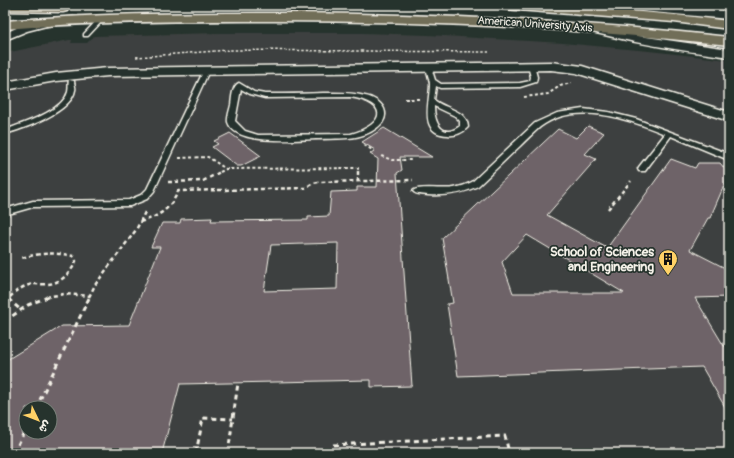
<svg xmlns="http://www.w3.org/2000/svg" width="734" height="458" font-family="Pangolin,'Playpen Sans Arabic',sans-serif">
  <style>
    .built { fill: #3c413f; fill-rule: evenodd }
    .building { fill: #6e6368; stroke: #f4f1e8; fill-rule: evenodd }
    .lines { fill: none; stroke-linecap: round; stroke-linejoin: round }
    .lane-casing { stroke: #f4f1e8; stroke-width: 3 }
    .street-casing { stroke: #f4f1e8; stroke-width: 3 }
    .secondary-casing { stroke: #f4f1e8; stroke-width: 3 }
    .primary-casing { stroke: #f4f1e8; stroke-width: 3 }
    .path-far3 { stroke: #f4f1e8; stroke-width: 1.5; stroke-dasharray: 2.5 2; stroke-linecap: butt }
    .path-far2 { stroke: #f4f1e8; stroke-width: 2; stroke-dasharray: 3 2.5; stroke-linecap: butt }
    .path-far1 { stroke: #f4f1e8; stroke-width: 2.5; stroke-dasharray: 4 3; stroke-linecap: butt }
    .path { stroke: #f4f1e8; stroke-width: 3; stroke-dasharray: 5 4; stroke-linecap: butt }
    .lane { fill: #26332d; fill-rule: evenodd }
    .street { fill: #26332d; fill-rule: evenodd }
    .secondary { fill: #26332d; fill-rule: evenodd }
    .primary { fill: #716e59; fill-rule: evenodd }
    .labels { text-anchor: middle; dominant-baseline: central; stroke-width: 3.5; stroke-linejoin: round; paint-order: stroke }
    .far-street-label { font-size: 11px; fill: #f4f1e8; stroke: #26332d }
    .poi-label { font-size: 13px; font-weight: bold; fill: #f4f1e8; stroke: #26332d; text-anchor: end }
  </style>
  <rect width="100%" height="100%" fill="#26332d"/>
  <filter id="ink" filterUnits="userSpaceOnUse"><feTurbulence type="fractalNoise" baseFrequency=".025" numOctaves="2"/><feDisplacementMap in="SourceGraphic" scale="8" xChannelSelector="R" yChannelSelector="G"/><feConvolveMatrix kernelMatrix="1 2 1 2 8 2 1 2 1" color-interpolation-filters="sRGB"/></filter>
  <g filter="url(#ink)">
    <path class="built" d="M 220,33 L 363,33 L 428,35 L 563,43 L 649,51 L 729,60 L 729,453 L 5,453 L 5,53 L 69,40 L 72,40 L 71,43 L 87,43 L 94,36 ZM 26,408 L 50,408 L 50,432 L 26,432 Z"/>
    <path class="building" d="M 588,126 L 604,133 L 585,154 L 596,159 L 547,215 L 607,248 L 671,159 L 695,168 L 698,163 L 720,163 L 729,174 L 710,218 L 708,218 L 690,250 L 729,270 L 729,297 L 695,298 L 724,346 L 729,346 L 729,414 L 702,367 L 458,376 L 447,304 L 453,303 L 442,238 L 558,129 L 576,138 ZM 527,235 L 624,293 L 513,293 L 502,262 Z
      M 384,128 L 432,157 L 400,157 L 402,170 L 397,173 L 412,386 L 371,387 L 371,380 L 180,384 L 162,453 L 5,453 L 5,361 L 62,326 L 129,325 L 160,247 L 151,247 L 162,223 L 180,223 L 181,219 L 212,218 L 211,221 L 308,220 L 308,217 L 329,216 L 331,192 L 357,191 L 357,187 L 377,187 L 378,159 L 370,154 L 375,150 L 362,142 ZM 338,243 L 337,289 L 264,291 L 271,245 ZM 26,408 L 50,408 L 50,432 L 26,432 Z
      M 230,133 L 261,156 L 241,166 L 237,166 L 212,147 L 218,144 L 214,141 Z"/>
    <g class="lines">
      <g class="lane-casing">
        <path id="lane" d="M 99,18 L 104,19 L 88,36 L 84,36 L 84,34 Z
          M 531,64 L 534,66 L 537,77 L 536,82 L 520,87 L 440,88 L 436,86 L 434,100 C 445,109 467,110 468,127 C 463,133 455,136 448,135 C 418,134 430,103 430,84 C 430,79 426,72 427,67 L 431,67 L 435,80 L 441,84 L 520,83 L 530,81 L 531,77 L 528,66 ZM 434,106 L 455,116 L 460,121 L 460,126 C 442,140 434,122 434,106 Z
          M 204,70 L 209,71 L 154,191 L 147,199 L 130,206 L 33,207 L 5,215 L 5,209 L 33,201 L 129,200 L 141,195 L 147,189 Z
          M 69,80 L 74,81 C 74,84 76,88 75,90 C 72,112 23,129 5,134 L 5,130 C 23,123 62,112 68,92 C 69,88 68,83 69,80 Z
          M 239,83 L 254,92 L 265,94 C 284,94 304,94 323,93 C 337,93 351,92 365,96 C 372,97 381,102 384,109 C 386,114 385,119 382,123 C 366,141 341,138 319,139 C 299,139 236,147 228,122 C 227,118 230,110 231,105 C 232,98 232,86 239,83 ZM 241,89 L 250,94 L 265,98 L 350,97 C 389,103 386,124 351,134 L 258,135 L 245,131 L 235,121 Z
          M 583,109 L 608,112 L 636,119 L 729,154 L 729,160 L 671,136 L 645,171 L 639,171 L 638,169 L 639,167 L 665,134 C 629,119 575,100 540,127 C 533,133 526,140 520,146 C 506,159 492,173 478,186 C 462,194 446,196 428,195 C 422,194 416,195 413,191 C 418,186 445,190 454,188 C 460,187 466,185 472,182 L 535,123 L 557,113 Z"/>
      </g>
      <g class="street-casing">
        <path id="street" d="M 702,5 L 729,5 L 729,9 L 677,13 L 672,10 L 677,7 Z
          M 54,18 L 58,19 L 59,21 L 58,23 L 27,31 L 5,40 L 5,33 L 19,27 Z
          M 586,24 L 639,36 L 729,49 L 729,57 C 679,50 630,43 582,29 L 580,27 Z
          M 551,62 L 582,66 L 729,112 L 729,121 L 576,73 L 551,70 L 108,76 L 56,81 L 5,90 L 5,82 L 56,73 L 108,68 Z"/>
      </g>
      <g class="secondary-casing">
        <path id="secondary" d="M 614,5 L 659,5 L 729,11 L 729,19 L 620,9 L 616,8 Z"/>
      </g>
      <g class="primary-casing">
        <path id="primary" d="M 5,5 L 65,5 L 69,8 L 67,11 L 63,12 L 5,11 Z
          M 498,5 C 575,5 652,12 729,21 L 729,29 L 674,22 L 504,9 L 500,8 Z
          M 290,13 C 437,14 583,21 729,37 L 729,45 C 568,27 407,20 245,21 C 165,21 85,22 5,29 L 5,21 C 100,13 195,13 290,13 Z"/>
      </g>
      <path class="path-far3" d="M 136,57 L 229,50 L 489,52"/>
      <path class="path-far2" d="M 524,97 L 548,94 L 560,86 L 571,83
        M 405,99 L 421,99
        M 364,145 L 374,151
        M 381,156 L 392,160 L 413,160
        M 179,158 L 208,157 L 226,169 L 358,168 L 358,172
        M 220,172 L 226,169"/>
      <path class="path-far1" d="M 358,171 L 358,181
        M 168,182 L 203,181 L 222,171
        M 608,209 L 631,181
        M 140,222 C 158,217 171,209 178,191 L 305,188 L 313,183 L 319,182 L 413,180
        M 10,297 C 15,292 21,287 29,285 C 35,283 41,285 48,284 C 61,283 71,273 76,261 L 73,256 C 56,252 38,253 22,258
        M 46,297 L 64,294 L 90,296
        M 89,297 L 95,285 L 136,230 L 146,210"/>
      <path class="path" d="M 8,299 L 21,310
        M 5,302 L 11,296
        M 5,321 L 28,305 L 50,296
        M 36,408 L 90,296
        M 14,453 L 26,428
        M 196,453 L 203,418 L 233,419
        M 228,453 L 238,383
        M 332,453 L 332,445 L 505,436 L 509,453"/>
      <use href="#lane" class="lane"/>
      <use href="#street" class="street"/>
      <use href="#secondary" class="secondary"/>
      <use href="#primary" class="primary"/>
    </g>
  </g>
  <defs>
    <g id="building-pin" transform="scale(1)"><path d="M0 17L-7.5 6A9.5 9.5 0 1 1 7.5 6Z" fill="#ffd166" stroke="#26332d"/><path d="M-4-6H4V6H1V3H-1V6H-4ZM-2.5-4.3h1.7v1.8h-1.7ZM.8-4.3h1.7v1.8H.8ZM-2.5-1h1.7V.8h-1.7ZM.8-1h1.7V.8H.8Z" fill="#111"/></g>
  </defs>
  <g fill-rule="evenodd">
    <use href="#building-pin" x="668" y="259"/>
  </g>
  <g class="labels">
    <g class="far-street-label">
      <text transform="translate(535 24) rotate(4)">American University Axis</text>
    </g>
    <g class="poi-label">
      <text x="654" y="252">School of Sciences<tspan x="654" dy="15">and Engineering</tspan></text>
    </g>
  </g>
  <rect width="734" height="458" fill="none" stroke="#26332d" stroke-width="20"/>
  <rect x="10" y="10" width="714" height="438" fill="none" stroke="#f4f1e8" stroke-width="1.5" filter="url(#ink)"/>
  <g transform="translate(38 420) rotate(133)"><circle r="19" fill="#26332d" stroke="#787f78"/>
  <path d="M0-3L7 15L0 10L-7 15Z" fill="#ffd166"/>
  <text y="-6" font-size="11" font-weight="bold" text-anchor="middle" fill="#f4f1e8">ش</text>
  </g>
</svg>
